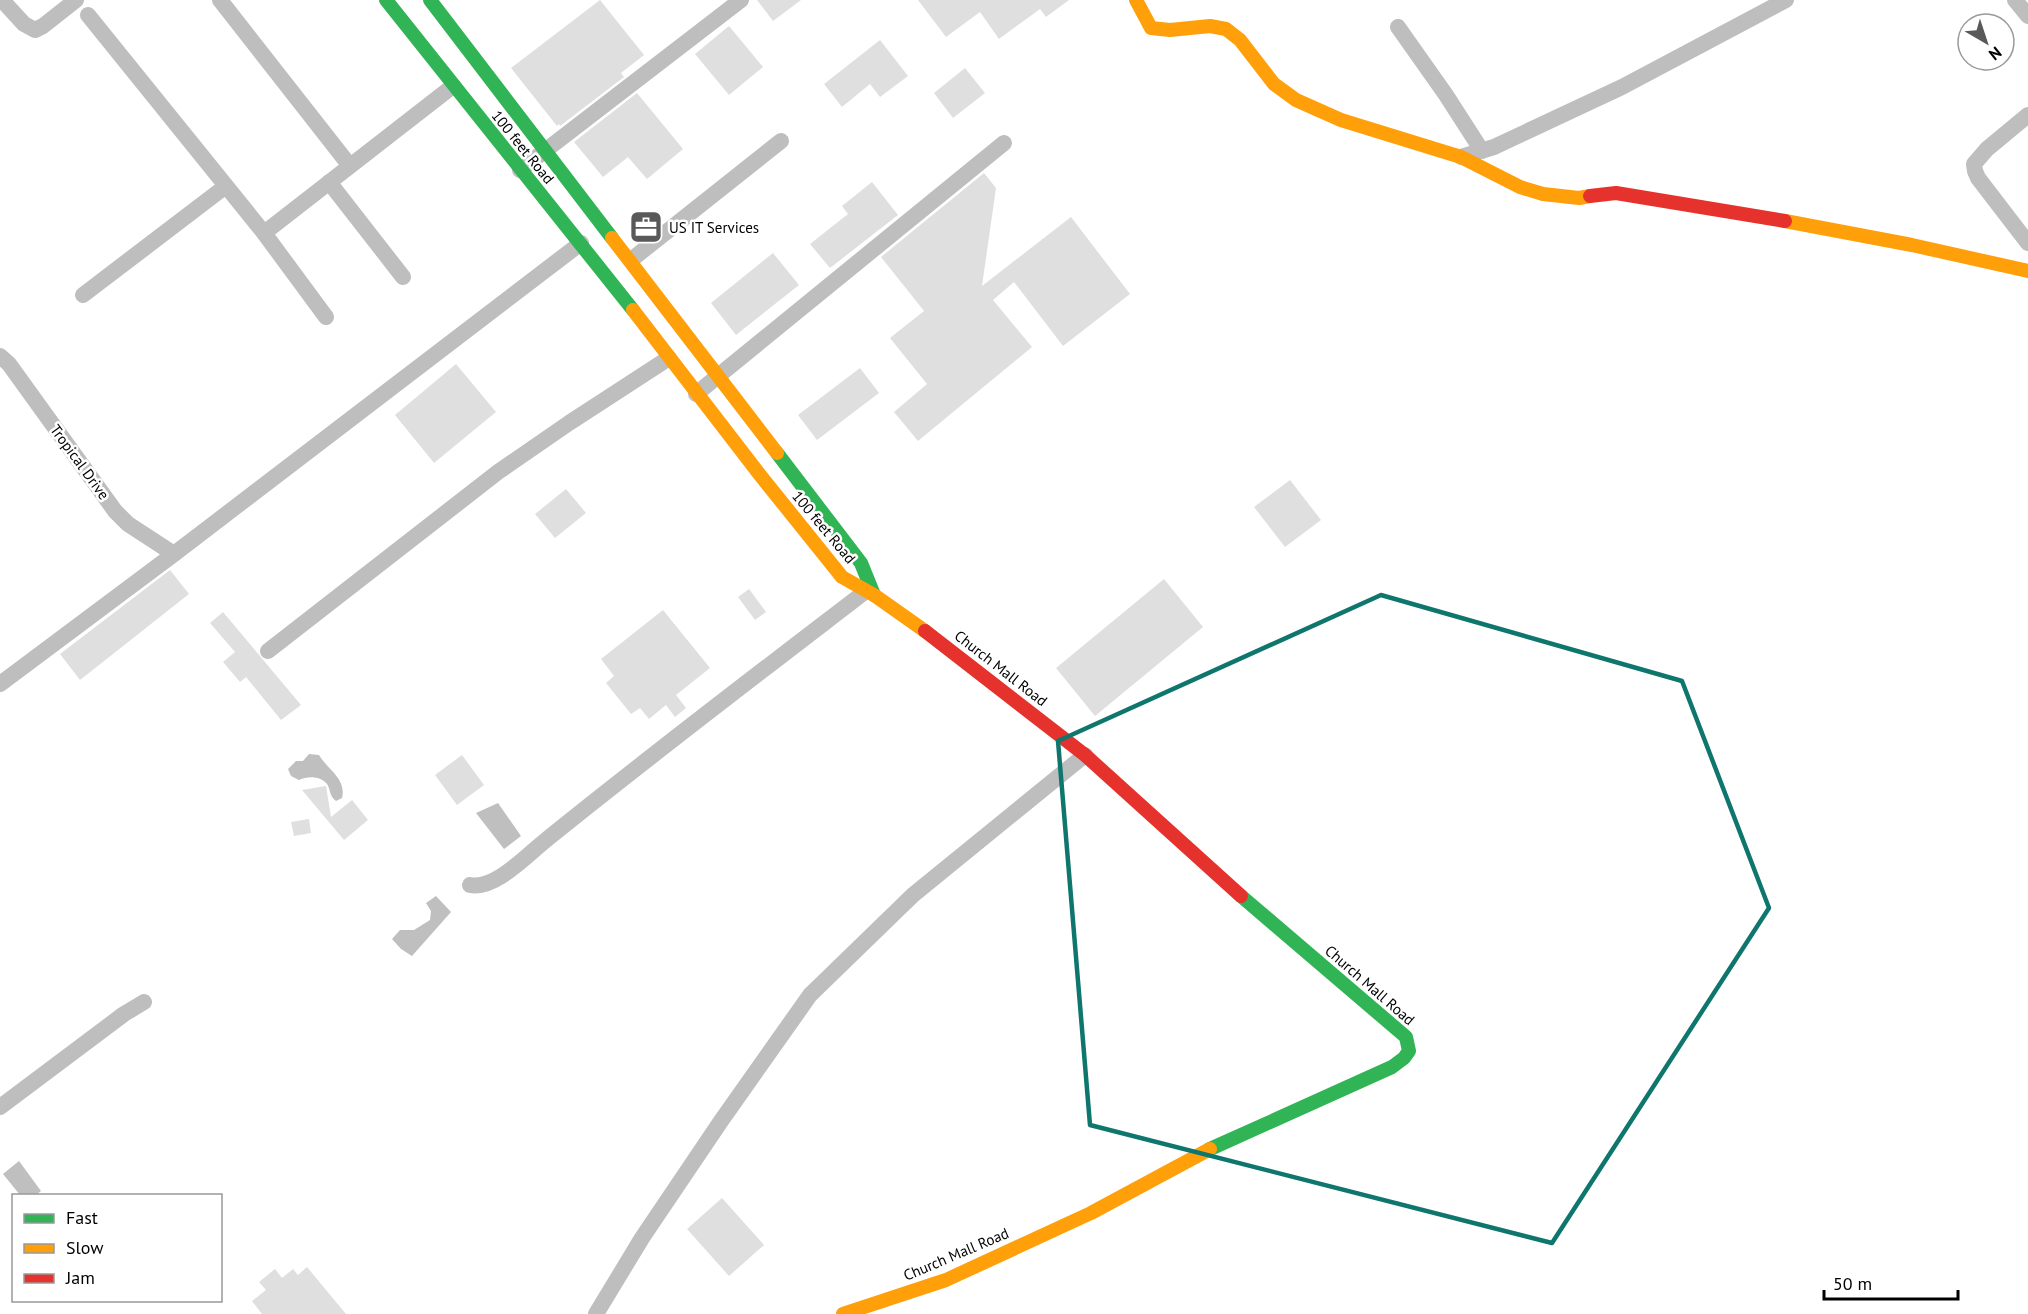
<svg xmlns="http://www.w3.org/2000/svg" width="2028" height="1314" font-family="'PT Sans',sans-serif">
  <style>
    .water { fill: #bfbfbf }
    .building { fill: #dfdfdf }
    .lines { fill: none; stroke-linecap: round; stroke-linejoin: round }
    .street { stroke: #bebebe; stroke-width: 16 }
    .fast { stroke: #30b455; stroke-width: 14 }
    .slow { stroke: #ff9f0a; stroke-width: 14 }
    .jam { stroke: #e5322d; stroke-width: 14 }
    .marked { fill: none; stroke: #0f766e; stroke-width: 4.5; stroke-linejoin: round }
    .labels { text-anchor: middle; dominant-baseline: central; stroke-width: 5; stroke-linejoin: round; paint-order: stroke }
    .street-label { font-size: 15px; fill: #000; stroke: #fff }
    .poi-label { font-size: 15px; fill: #000; stroke: #fff; text-anchor: start }
  </style>
  <rect width="100%" height="100%" fill="#fff"/>
  <path class="water" d="M 309,754 L 319,755 C 327,769 347,779 342,798 L 336,801 C 329,796 331,790 327,784 C 320,776 308,776 299,780 L 291,776 L 288,769 L 296,761 L 303,761 Z
    M 498,803 L 521,836 L 504,849 L 476,813 Z
    M 436,896 L 451,912 L 412,956 L 401,949 L 392,939 L 400,930 L 414,930 L 430,920 L 431,911 L 426,903 Z
    M 19,1161 L 41,1191 L 36,1195 L 20,1195 L 3,1174 Z"/>
  <path class="building" d="M 600,0 L 644,55 L 621,73 L 624,77 L 560,126 L 559,124 L 557,126 L 511,68 Z
    M 757,0 L 801,0 L 773,21 Z
    M 918,0 L 1069,0 L 1046,17 L 1040,9 L 999,39 L 980,12 L 946,37 Z
    M 729,26 L 763,67 L 729,95 L 695,54 Z
    M 880,40 L 908,76 L 880,97 L 870,84 L 842,107 L 824,84 Z
    M 965,68 L 985,93 L 953,118 L 934,93 Z
    M 637,93 L 683,149 L 647,179 L 628,157 L 603,177 L 574,142 Z
    M 984,173 L 996,188 L 982,286 L 1071,217 L 1130,294 L 1063,346 L 1014,282 L 993,300 L 1032,347 L 918,441 L 894,412 L 927,384 L 890,338 L 924,311 L 881,257 Z
    M 872,182 L 898,215 L 830,268 L 810,244 L 848,214 L 842,206 Z
    M 773,253 L 799,285 L 736,335 L 711,303 Z
    M 456,364 L 496,412 L 434,463 L 395,415 Z
    M 860,368 L 879,393 L 817,440 L 798,415 Z
    M 1290,480 L 1321,520 L 1285,547 L 1254,507 Z
    M 566,489 L 586,513 L 555,538 L 535,514 Z
    M 170,570 L 189,594 L 80,680 L 60,654 Z
    M 1164,579 L 1203,627 L 1095,716 L 1056,668 Z
    M 749,589 L 766,612 L 755,620 L 738,597 Z
    M 663,610 L 710,668 L 676,695 L 686,708 L 675,717 L 666,705 L 649,719 L 640,708 L 631,714 L 606,683 L 614,676 L 601,659 Z
    M 223,612 L 301,705 L 281,720 L 246,677 L 240,682 L 223,662 L 235,652 L 210,623 Z
    M 462,755 L 484,785 L 457,805 L 435,775 Z
    M 326,786 L 331,817 L 352,800 L 368,820 L 344,840 L 302,790 Z
    M 309,819 L 311,833 L 294,836 L 291,822 Z
    M 722,1198 L 764,1245 L 729,1276 L 687,1229 Z
    M 307,1267 L 346,1314 L 262,1314 L 252,1301 L 266,1290 L 259,1282 L 275,1269 L 282,1278 L 293,1269 L 298,1275 Z"/>
  <g class="lines">
    <path class="street" d="M 2,0 L 24,24 L 35,30 L 43,26 L 76,0
      M 220,0 L 350,166
      M 2015,0 L 2028,16
      M 88,15 L 264,233 L 326,317
      M 1398,27 L 1446,95 L 1482,151
      M 2028,115 L 1987,149 L 1974,164 L 1975,171 L 1978,178 L 2028,243
      M 1461,157 L 1494,147 L 1622,87 L 1786,0
      M 520,170 L 741,0
      M 329,182 L 403,277
      M 264,233 L 453,86
      M 631,260 L 781,141
      M 83,295 L 226,186
      M 0,356 L 9,364 L 115,511 L 128,524 L 174,554
      M 696,394 L 1004,143
      M 268,651 L 498,472 L 569,423 L 669,358
      M 0,684 L 174,554 L 581,243
      M 470,885 C 495,890 527,855 546,840 C 651,755 759,673 866,591
      M 0,1107 L 124,1014 L 144,1002
      M 596,1314 L 642,1238 L 721,1121 L 810,995 L 913,895 L 1085,755"/>
    <path class="fast" d="M 386,0 L 633,310
      M 430,0 L 612,238
      M 777,453 L 861,563 L 874,595
      M 1210,1149 L 1392,1067 L 1404,1058 L 1409,1051 L 1406,1037 L 1241,896"/>
    <path class="slow" d="M 1136,0 L 1151,28 L 1170,30 L 1210,26 L 1226,29 L 1240,40 L 1274,84 L 1296,100 L 1341,120 L 1461,157 L 1520,187 L 1543,194 L 1579,198 L 1590,196
      M 1785,221 L 1912,245 L 2028,271
      M 612,238 L 777,453
      M 633,310 L 760,475 L 842,577 L 874,595 L 925,631
      M 843,1314 L 946,1280 L 1091,1213 L 1210,1149"/>
    <path class="jam" d="M 1590,196 L 1616,193 L 1785,221
      M 925,631 L 1085,755 L 1241,896"/>
  </g>
  <path class="marked" d="M 1381,595 L 1682,681 L 1769,908 L 1552,1243 L 1090,1125 L 1058,741 Z"/>
  <defs>
    <g id="office-square" transform="scale(1.725)"><rect x="-9" y="-9" width="18" height="18" rx="4" fill="#595959" stroke="#fff"/><path d="M-6-3h4V-5.5h4V-3h4V5H-6ZM-1-4.5V-3h2v-1.5ZM-6 0V1H6V0Z" fill="#fff"/></g>
  </defs>
  <g fill-rule="evenodd">
    <use href="#office-square" x="646" y="227"/>
  </g>
  <g class="labels">
    <g class="street-label">
      <text transform="translate(523 147) rotate(51)">100 feet Road</text>
      <text transform="translate(80 462) rotate(54)">Tropical Drive</text>
      <text transform="translate(824 527) rotate(50)">100 feet Road</text>
      <text transform="translate(1001 668) rotate(38)">Church Mall Road</text>
      <text transform="translate(1370 985) rotate(41)">Church Mall Road</text>
      <text transform="translate(956 1254) rotate(-23)">Church Mall Road</text>
    </g>
    <g class="poi-label">
      <text x="669" y="227">US IT Services</text>
    </g>
  </g>
  <rect x="12" y="1194" width="210" height="108" fill="#ffffff" stroke="#999999" stroke-width="1.5"/>
  <rect x="24" y="1214" width="30" height="9" fill="#30b455" stroke="#999999" stroke-width="1.5"/>
  <text x="66" y="1224" font-size="18" fill="#000000">Fast</text>
  <rect x="24" y="1244" width="30" height="9" fill="#ff9f0a" stroke="#999999" stroke-width="1.5"/>
  <text x="66" y="1254" font-size="18" fill="#000000">Slow</text>
  <rect x="24" y="1274" width="30" height="9" fill="#e5322d" stroke="#999999" stroke-width="1.5"/>
  <text x="66" y="1284" font-size="18" fill="#000000">Jam</text>
  <g transform="translate(1986 42) rotate(141)"><circle r="28" fill="#ffffff" stroke="#999999" stroke-width="1.5"/>
  <path d="M0-4.5L10 22L0 15L-10 22Z" fill="#595959"/>
  <text y="-9" font-size="16" font-weight="bold" text-anchor="middle" fill="#000000">N</text>
  </g>
  <path d="M1824 1290v9h134v-9" fill="none" stroke="#000000" stroke-width="3"/>
  <text x="1833" y="1290" font-size="18" fill="#000000" stroke="#ffffff" stroke-width="4.5" paint-order="stroke">50 m</text>
</svg>
